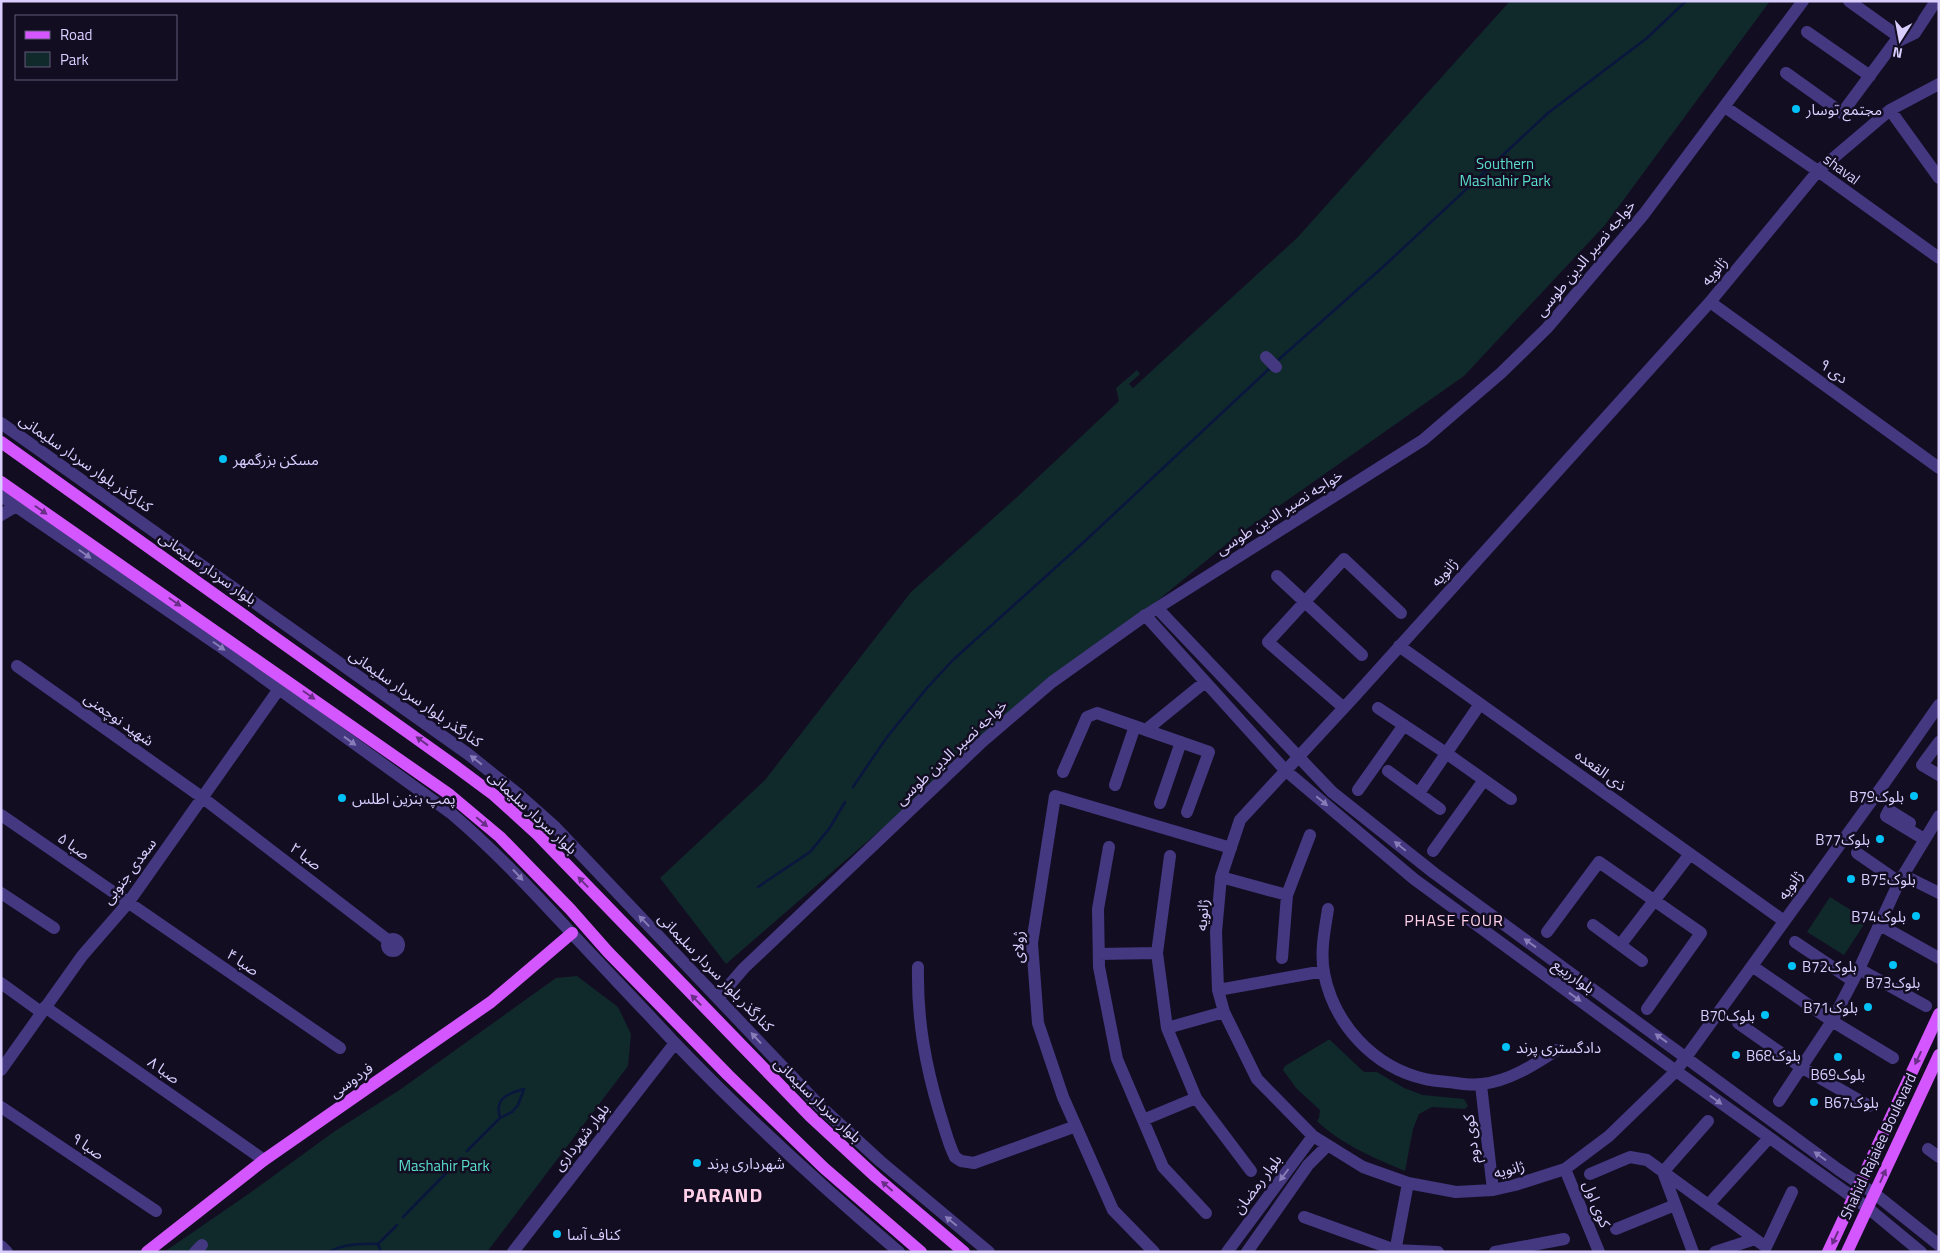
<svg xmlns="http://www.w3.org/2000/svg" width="1940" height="1253" font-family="'Titillium Web','Noto Sans Arabic',sans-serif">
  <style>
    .green { fill: #10292b }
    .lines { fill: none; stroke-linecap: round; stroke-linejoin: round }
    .stream { stroke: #09163e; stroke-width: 2.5 }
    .minor { stroke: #443880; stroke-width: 12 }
    .major { stroke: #d356fe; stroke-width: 12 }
    .oneway { fill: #692e85 }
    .oneway2 { fill: #887cb9 }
    .poi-dot { fill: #01c2f8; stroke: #130d22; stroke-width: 2 }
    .labels { text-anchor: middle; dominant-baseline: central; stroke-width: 5; stroke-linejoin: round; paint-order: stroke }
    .poi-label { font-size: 15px; fill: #daceff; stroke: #130d22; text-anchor: start }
    .park-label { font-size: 15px; fill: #5adecd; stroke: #130d22 }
    .street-label { font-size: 15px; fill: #daceff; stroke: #130d22 }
    .neighbourhood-label { font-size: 16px; letter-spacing: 1px; fill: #ffd0e8; stroke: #130d22 }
    .district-label { font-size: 20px; font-weight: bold; letter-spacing: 1px; fill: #ffd0e8; stroke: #130d22 }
  </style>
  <rect width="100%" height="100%" fill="#130d22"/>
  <path class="green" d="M 1510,1 L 1770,1 L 1605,225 L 1464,376 L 1235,537 L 921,795 L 726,964 L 660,878 L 765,780 L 911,592 L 1016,498 L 1119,401 L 1116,388 L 1137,370 L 1140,374 L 1129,384 L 1133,388 L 1297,238 Z
    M 1830,897 L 1867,920 L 1844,955 L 1807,932 Z
    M 577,976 L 618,1007 L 631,1034 L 628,1066 L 487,1252 L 164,1252 L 247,1195 L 335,1131 L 401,1089 L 556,978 Z
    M 1328,1040 L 1330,1040 L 1364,1072 L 1377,1072 L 1404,1088 L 1423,1095 L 1464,1099 L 1468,1106 L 1465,1109 L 1432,1107 L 1419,1114 L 1413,1129 L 1405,1171 C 1374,1158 1341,1144 1317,1121 L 1319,1118 L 1320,1110 L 1296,1088 L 1283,1070 L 1285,1066 Z"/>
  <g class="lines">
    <path class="stream" d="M 1276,362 L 1384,266 L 1548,113 L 1647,38 L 1686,1
      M 853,787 L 887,737 L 927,688 L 953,660 L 1085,541 L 1270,368
      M 758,887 L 810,852 L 829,829 L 845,802
      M 500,1117 C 494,1098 509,1093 524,1089
      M 467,1151 L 500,1118 L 512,1112 L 518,1105 L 524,1089
      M 403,1217 L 461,1158
      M 378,1244 L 381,1252
      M 328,1252 C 343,1244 361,1243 378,1244 L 397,1225"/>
    <path class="minor" d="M 1849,1 L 1902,39
      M 1807,32 L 1870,76
      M 1786,73 L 1842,113 L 1894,43 L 1915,33 L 1936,1
      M 1939,84 L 1890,110 L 1818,171 L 1710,302 L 1353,698 L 1240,820 L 1221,877 L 1216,932 L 1218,990 L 1224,1012 L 1257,1079 L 1313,1136 L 1363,1167 L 1408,1183 L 1456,1192 L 1493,1190 L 1515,1185 L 1565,1169 L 1609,1136 L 1676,1071 L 1883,785 L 1939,705
      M 1725,107 L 1818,171 L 1939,258
      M 1890,110 L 1939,178
      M 1710,302 L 1939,468
      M 1266,357 L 1276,367
      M 1,423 L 468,754 L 518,794 L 554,826 L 820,1106 L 880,1161 L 989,1252
      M 1,496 L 218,645 L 452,814 C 493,849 528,886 564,925 C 600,964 637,1002 673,1041 C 744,1115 820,1185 899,1252
      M 1,515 L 16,506
      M 1277,576 L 1362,655
      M 1157,608 L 1332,792 L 1434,873 L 1839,1170 L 1875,1194 L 1939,1245
      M 1145,615 L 1285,770 L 1414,879 L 1676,1071 L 1868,1208 L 1921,1252
      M 1399,646 L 1784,921
      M 17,666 L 203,798 L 389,941
      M 1344,708 L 1268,642 L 1344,559 L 1401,613
      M 1378,708 L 1446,753 L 1511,799
      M 1146,730 L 1205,682
      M 1939,742 L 1922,765 L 1939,775
      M 1388,771 L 1440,809
      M 1063,772 L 1087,717 L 1097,713 L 1209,752 L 1187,812
      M 1115,785 L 1135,726
      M 1358,790 L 1404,725
      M 1419,793 L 1480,704
      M 1160,803 L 1181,742
      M 1,815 L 340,1048
      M 1910,823 L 1889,810 L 1886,816 L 1924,839
      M 1109,847 L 1098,909 L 1099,967 L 1117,1059 L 1163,1167 L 1206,1213
      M 1433,851 L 1484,780
      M 1857,853 L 1899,882
      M 1170,856 L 1157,953 L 1167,1028 L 1196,1098 L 1251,1171
      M 1903,875 L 1939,893
      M 1221,877 L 1287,895
      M 1,893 L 54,928
      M 1328,909 C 1325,929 1320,951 1324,973 C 1334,1024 1373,1067 1425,1079 C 1432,1081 1440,1081 1448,1082 C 1458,1083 1471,1086 1482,1084 C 1509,1081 1534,1065 1557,1050
      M 1593,925 L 1642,961
      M 1880,925 L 1939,958
      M 1547,932 L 1599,862 L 1701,933 L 1647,1009
      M387 945a6 6 0 1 1 12 0a6 6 0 1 1-12 0Z
      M 1795,942 L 1853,981
      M 1621,944 L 1690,854
      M 1099,954 L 1157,953
      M 1282,958 L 1287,895 L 1310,835
      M 1752,966 L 1832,1021 L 1893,1058
      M 918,967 C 917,1019 925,1064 940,1114 C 945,1129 948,1143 955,1157 L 961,1161 L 974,1163 L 1076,1126
      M 1859,969 L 1926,1006
      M 1,983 L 41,1012
      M 1218,990 L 1324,971
      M 718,998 L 744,968 L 982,742 L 1052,682 L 1143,617 L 1423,440 L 1501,373 L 1547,328 L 1644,214 L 1803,1
      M 45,1007 L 264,1160
      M 1738,1023 L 1801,1067 L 1869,1106
      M 1167,1028 L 1224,1012
      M 1,1070 L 82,956 L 128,903 L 279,689
      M 1481,1085 L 1493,1190
      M 1779,1101 L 1832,1021 L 1859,969 L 1899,882 L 1939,816
      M 1,1107 L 156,1211
      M 1143,1120 L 1196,1098
      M 1928,1149 L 1939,1157
      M 1565,1169 L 1599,1252
      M 1590,1174 L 1630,1157 L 1647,1160 L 1766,1247 L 1792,1192
      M 1709,1204 L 1769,1138
      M 1304,1217 L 1395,1250 L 1438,1252
      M 1616,1229 L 1675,1205
      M 1,1246 L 7,1252
      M 195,1252 L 202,1245
      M 513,1252 L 675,1043
      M 1154,1252 L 1113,1210 L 1063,1097 L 1038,1023 L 1032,943 L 1055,796 L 1231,848
      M 1227,1252 L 1313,1136
      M 1247,1252 L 1308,1165 L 1327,1146
      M 1395,1252 L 1408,1183
      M 1495,1252 L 1564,1239
      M 1693,1252 L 1663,1172 L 1708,1121
      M 1715,1252 L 1755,1239"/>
    <path class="major" d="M 1,442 L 455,766 L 494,795 L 537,834 L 810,1116 L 876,1177 L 964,1252
      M 1,482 L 450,795 L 500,837 L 570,909 L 608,952 L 728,1075 L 824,1168 L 921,1252
      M 147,1252 L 264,1160 L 491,1002 L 572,933
      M 1828,1252 L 1939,1014
      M 1847,1252 L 1939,1055"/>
  </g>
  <defs><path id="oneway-solid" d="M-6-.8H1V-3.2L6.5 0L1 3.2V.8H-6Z" transform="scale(1.25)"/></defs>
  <g class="oneway">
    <use href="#oneway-solid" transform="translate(41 510) rotate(35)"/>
    <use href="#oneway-solid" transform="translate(175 602) rotate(35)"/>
    <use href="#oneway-solid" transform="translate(309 695) rotate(35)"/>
    <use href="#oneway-solid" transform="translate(422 741) rotate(-144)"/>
    <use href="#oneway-solid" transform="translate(482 822) rotate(40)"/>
    <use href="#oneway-solid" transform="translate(583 882) rotate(-134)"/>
    <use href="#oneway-solid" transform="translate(696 1000) rotate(-134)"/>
    <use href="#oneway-solid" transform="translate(1918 1058) rotate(115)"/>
    <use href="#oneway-solid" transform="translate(1883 1176) rotate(-66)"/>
    <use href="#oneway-solid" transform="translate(887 1186) rotate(-139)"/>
    <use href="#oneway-solid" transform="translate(1835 1238) rotate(115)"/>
  </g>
  <g class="oneway2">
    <use href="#oneway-solid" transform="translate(85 554) rotate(35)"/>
    <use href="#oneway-solid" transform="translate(219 646) rotate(35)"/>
    <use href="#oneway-solid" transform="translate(350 741) rotate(36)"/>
    <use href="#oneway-solid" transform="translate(476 760) rotate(-142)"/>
    <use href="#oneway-solid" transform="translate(1322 801) rotate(40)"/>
    <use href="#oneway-solid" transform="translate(1400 846) rotate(-141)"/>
    <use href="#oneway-solid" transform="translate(518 875) rotate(47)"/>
    <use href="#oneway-solid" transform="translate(644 921) rotate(-134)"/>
    <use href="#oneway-solid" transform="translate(1530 943) rotate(-144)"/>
    <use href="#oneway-solid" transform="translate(1575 997) rotate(36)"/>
    <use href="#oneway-solid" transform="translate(756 1038) rotate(-133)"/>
    <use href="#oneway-solid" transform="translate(1661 1038) rotate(-144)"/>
    <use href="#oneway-solid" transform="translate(1716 1100) rotate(36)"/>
    <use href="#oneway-solid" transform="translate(1820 1156) rotate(-144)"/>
    <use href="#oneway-solid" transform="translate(1284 1175) rotate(127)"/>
    <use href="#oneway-solid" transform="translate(951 1221) rotate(-141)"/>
  </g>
  <g class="poi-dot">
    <circle cx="1796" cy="109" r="5"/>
    <circle cx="223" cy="459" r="5"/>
    <circle cx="1914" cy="796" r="5"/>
    <circle cx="342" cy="798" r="5"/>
    <circle cx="1880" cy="839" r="5"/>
    <circle cx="1851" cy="879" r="5"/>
    <circle cx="1916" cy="916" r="5"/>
    <circle cx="1893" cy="965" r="5"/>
    <circle cx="1792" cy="966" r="5"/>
    <circle cx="1868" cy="1007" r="5"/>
    <circle cx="1765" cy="1015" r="5"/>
    <circle cx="1506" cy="1047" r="5"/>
    <circle cx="1736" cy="1055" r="5"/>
    <circle cx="1838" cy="1057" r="5"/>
    <circle cx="1814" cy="1102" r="5"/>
    <circle cx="697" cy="1163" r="5"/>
    <circle cx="557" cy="1234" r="5"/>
  </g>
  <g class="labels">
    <g class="poi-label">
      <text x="1806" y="109">مجتمع توسار</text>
      <text x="233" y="459">مسکن بزرگمهر</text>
      <text x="1904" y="796" text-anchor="end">B79بلوک</text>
      <text x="352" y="798">پمپ بنزین اطلس</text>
      <text x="1870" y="839" text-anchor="end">B77بلوک</text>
      <text x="1861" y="879">B75بلوک</text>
      <text x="1906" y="916" text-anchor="end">B74بلوک</text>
      <text x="1802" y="966">B72بلوک</text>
      <text x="1893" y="982" text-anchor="middle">B73بلوک</text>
      <text x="1858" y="1007" text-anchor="end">B71بلوک</text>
      <text x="1755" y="1015" text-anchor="end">B70بلوک</text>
      <text x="1516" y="1047">دادگستری پرند</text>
      <text x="1746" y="1055">B68بلوک</text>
      <text x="1838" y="1074" text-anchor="middle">B69بلوک</text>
      <text x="1824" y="1102">B67بلوک</text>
      <text x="707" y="1163">شهرداری پرند</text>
      <text x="567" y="1234">کناف آسا</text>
    </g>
    <g class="park-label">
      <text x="1505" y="163">Southern<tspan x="1505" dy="17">Mashahir Park</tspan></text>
      <text x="444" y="1165">Mashahir Park</text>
    </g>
    <g class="street-label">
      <text transform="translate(1842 169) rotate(36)">shaval</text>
      <text transform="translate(1585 258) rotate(-50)">خواجه نصیر الدین طوسی</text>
      <text transform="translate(1714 271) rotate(-50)">ژانویه</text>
      <text transform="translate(1834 371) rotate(36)">۹ دی</text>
      <text transform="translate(86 463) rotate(35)">کنارگذر بلوار سردار سلیمانی</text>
      <text transform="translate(1279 512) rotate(-32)">خواجه نصیر الدین طوسی</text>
      <text transform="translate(208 568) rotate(35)">بلوار سردار سلیمانی</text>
      <text transform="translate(1444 572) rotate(-48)">ژانویه</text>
      <text transform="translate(416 698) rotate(35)">کنارگذر بلوار سردار سلیمانی</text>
      <text transform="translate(119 719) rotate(35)">شهید نوچمنی</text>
      <text transform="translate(951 752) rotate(-43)">خواجه نصیر الدین طوسی</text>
      <text transform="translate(1601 770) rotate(36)">ذی القعده</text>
      <text transform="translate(533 812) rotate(43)">بلوار سردار سلیمانی</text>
      <text transform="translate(74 846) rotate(35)">صبا ۵</text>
      <text transform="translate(306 856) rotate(37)">صبا ۲</text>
      <text transform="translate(129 871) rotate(-53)">سعدی جنوبی</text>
      <text transform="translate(1790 885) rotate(-54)">ژانویه</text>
      <text transform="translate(1202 915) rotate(-86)">ژانویه</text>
      <text transform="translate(1018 947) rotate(-89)">ژولای</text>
      <text transform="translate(243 962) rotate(34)">صبا ۴</text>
      <text transform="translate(716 972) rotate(46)">کنارگذر بلوار سردار سلیمانی</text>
      <text transform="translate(1574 976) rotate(36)">بلوارربیع</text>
      <text transform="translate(164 1070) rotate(35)">صبا ۸</text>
      <text transform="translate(351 1080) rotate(-35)">فردوسی</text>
      <text transform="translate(818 1100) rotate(44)">بلوار سردار سلیمانی</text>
      <text transform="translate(581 1137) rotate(-52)">بلوار شهرداری</text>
      <text transform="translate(1471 1139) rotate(-97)">کوی دوم</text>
      <text transform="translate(88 1146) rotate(34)">صبا ۹</text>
      <text transform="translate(1878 1146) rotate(-65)">Shahid Rajaiee Boulevard</text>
      <text transform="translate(1509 1169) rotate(-15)">ژانویه</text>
      <text transform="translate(1257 1184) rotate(-53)">بلوار رمضان</text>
      <text transform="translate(1597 1204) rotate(68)">کوی اول</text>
    </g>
    <g class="neighbourhood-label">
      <text x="1454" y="920">PHASE FOUR</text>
    </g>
    <g class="district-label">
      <text x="723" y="1194">PARAND</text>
    </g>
  </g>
  <rect width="1940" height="1253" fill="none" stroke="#daceff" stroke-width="5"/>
  <rect x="15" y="15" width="162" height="65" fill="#130d22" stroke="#635a7a"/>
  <rect x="25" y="31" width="25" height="8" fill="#d356fe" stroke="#635a7a"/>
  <text x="60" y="40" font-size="15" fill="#daceff">Road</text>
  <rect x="25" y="52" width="25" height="15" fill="#10292b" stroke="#635a7a"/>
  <text x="60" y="65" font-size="15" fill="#daceff">Park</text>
  <g transform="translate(1900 40) rotate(191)" stroke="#130d22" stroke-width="4" paint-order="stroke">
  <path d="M0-4L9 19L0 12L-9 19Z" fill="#daceff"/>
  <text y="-8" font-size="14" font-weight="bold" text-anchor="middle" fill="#daceff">N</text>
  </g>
</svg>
